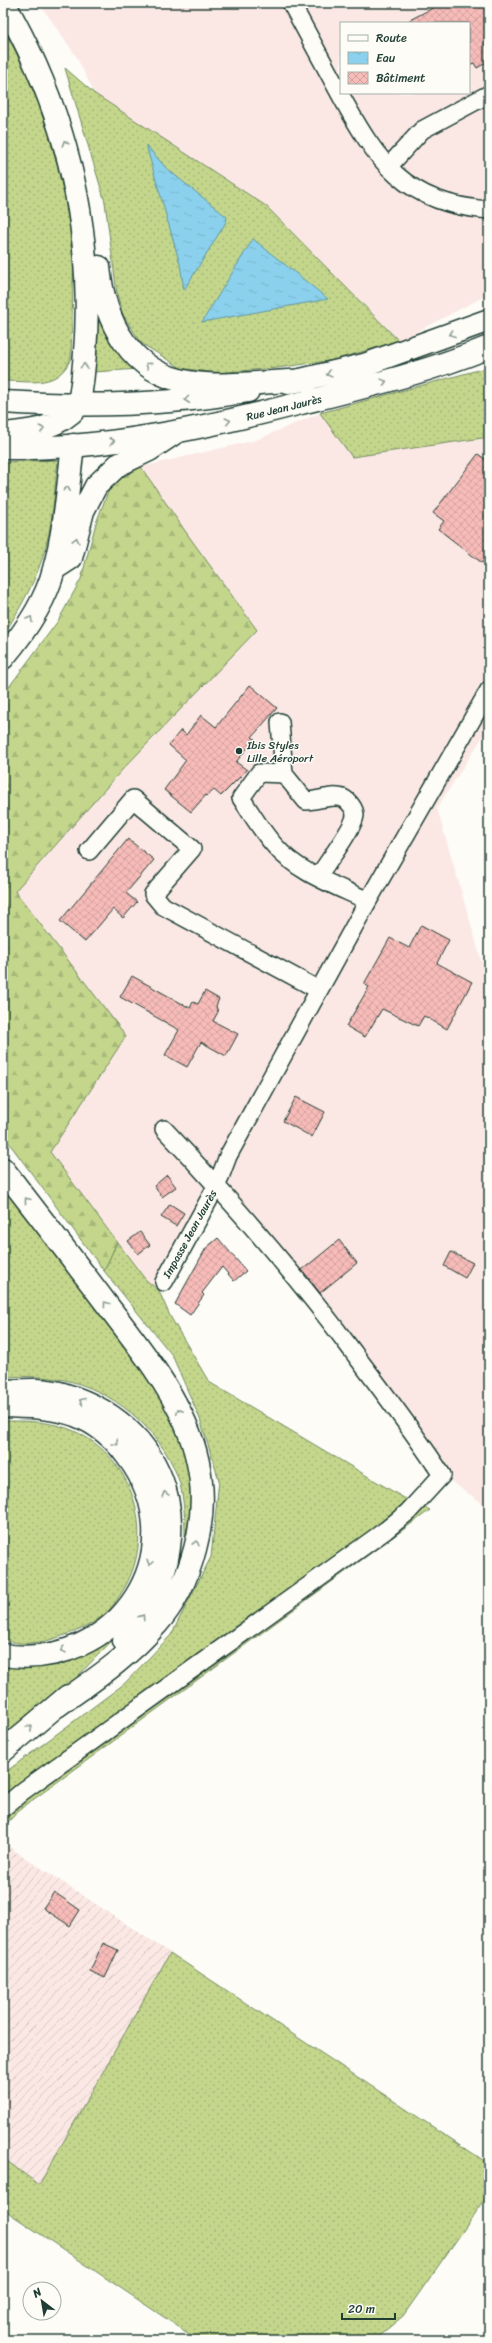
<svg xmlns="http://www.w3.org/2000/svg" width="492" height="2343" font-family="Sriracha,sans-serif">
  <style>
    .built { fill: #fbe8e4; fill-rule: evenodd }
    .industrial { fill: url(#industrial-furrows) }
    .grass { fill: url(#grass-dots); stroke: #718a60 }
    .forest { fill: url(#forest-firs); stroke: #718a60 }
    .water { fill: url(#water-ripples); stroke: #6096a3 }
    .building { fill: url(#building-cross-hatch); stroke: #1f3d34 }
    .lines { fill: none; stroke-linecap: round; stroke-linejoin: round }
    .minor-casing { stroke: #1f3d34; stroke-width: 20 }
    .major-casing { stroke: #1f3d34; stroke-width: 25 }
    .highway-casing { stroke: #1f3d34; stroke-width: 25 }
    .minor { stroke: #fdfcf7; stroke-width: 17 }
    .major { stroke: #fdfcf7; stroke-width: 22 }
    .highway { stroke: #fdfcf7; stroke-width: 22 }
    .oneway { stroke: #8e9c96 }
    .poi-dot { fill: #1f3d34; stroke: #fdfcf7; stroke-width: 1.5 }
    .labels { text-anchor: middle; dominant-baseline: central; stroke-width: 3; stroke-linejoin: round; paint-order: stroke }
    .street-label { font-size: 11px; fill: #1f3d34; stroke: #fdfcf7 }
    .poi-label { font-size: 11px; fill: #1f3d34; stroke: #fdfcf7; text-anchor: start }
  </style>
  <defs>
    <pattern id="industrial-furrows" width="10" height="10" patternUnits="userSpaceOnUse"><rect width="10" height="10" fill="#fbe8e4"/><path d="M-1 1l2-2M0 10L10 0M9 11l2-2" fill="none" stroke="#d7c8c4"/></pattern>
    <pattern id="grass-dots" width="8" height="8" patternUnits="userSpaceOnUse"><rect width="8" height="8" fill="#c3d68b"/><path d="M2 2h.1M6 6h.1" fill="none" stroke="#a7b979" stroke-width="1.8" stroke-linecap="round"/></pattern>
    <pattern id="forest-firs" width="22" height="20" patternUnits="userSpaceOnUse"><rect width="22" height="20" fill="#c3d68b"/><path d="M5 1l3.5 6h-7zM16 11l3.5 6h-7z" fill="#a7b979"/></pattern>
    <pattern id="water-ripples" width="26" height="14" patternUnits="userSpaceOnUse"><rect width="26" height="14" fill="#8bd1ed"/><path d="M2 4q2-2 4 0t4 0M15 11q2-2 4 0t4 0" fill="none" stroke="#78b4cc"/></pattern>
    <pattern id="building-cross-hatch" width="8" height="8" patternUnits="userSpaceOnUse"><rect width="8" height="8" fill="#f7bbb8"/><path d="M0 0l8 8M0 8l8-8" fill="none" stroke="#d3a29f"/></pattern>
  </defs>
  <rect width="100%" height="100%" fill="#fdfcf7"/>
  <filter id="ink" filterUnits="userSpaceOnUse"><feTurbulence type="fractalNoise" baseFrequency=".025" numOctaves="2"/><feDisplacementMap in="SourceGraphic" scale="8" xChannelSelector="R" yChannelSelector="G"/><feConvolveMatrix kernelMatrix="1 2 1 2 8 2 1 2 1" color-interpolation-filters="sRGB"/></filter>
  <g filter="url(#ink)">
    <path class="built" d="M 39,3 L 489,3 L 489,294 L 399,341 L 266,206 L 95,94 L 76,56 ZM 341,23 L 469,23 L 469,93 L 341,93 Z
      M 320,413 L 352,457 L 489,437 L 489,727 L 437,808 L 489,987 L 489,1508 L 441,1474 L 217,1185 L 159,1291 L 145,1279 L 50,1152 L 125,1036 L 15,891 L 122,770 L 190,538 L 141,467 L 256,440 Z"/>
    <path class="industrial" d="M 3,1843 L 170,1953 L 39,2185 L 3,2158 Z"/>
    <path class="grass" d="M 3,29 L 18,55 L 43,108 L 66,200 L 74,247 L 71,358 C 58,389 32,381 3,381 Z
      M 65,68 L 95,94 L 266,206 L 399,341 L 334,360 L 277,368 L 215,373 L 181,368 L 141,343 L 123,315 L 117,294 L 105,202 Z
      M 96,313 L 100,313 L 139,369 L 94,372 Z
      M 489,367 L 489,437 L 352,457 L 320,413 Z
      M 58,460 C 54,493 53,527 42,559 C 33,587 18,611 3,636 L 3,462 Z
      M 3,1186 L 138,1364 L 168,1412 L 187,1456 L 194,1500 L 185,1536 C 185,1518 184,1501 180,1484 C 166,1436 120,1395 73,1382 C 50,1376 26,1376 3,1377 Z
      M 117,1242 L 145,1279 L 159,1291 L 170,1316 L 209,1382 L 404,1498 L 430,1510 L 19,1810 L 3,1828 L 3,1774 L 124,1684 L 171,1635 L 211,1557 L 219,1480 L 200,1419 L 172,1355 L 104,1271 Z
      M 3,1421 C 27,1421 52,1421 74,1431 C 133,1457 156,1532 125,1587 C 119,1597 112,1609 103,1616 C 91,1625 76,1632 62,1636 C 43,1643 23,1646 3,1640 Z
      M 124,1628 L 73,1681 L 3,1738 L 3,1664 L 11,1667 L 59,1665 L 94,1649 Z
      M 170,1953 L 489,2164 L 489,2194 L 403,2316 L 374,2340 L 198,2340 L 3,2209 L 3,2158 L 39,2185 Z"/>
    <path class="forest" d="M 141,467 L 190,538 L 257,630 L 122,770 L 15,891 L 126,1036 L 50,1152 L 117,1242 L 104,1271 L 3,1135 L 3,695 L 58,621 L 81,579 L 96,523 L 108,492 L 120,479 Z"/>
    <path class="water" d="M 146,145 L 166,168 L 227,217 L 226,222 L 184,290 L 180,264 Z
      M 253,239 L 328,299 L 202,322 Z"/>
    <path class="building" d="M 442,3 L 489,3 L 489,61 L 477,68 L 474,63 L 469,65 L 469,23 L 404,23 Z
      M 478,454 L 489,462 L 489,554 L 482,563 L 438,529 L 444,521 L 433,513 Z
      M 250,685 L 277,708 L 252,737 L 255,739 L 236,762 L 247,770 L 221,796 L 214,790 L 207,796 L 206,795 L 191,812 L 164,790 L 186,760 L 169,745 L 181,730 L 186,735 L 201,715 L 216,727 Z
      M 128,839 L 154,860 L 126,893 L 137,902 L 123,918 L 113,909 L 85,942 L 60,921 Z
      M 421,925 L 449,940 L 437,963 L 472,982 L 447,1029 L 424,1016 L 418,1026 L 382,1009 L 365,1037 L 346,1026 L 369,987 L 364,984 L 390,938 L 409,948 Z
      M 132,976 L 190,1008 L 193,1002 L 198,1004 L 205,991 L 219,999 L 216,1006 L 218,1012 L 213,1021 L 238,1034 L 226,1056 L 201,1042 L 187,1067 L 165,1055 L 179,1030 L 120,997 Z
      M 296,1097 L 325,1112 L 312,1137 L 283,1121 Z
      M 167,1175 L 176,1187 L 162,1197 L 154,1186 Z
      M 170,1204 L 184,1213 L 176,1226 L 161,1217 Z
      M 140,1232 L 150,1245 L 138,1254 L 128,1241 Z
      M 218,1238 L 246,1271 L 234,1281 L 222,1267 L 202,1293 L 204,1295 L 190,1315 L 175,1304 L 206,1248 Z
      M 339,1240 L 357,1263 L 320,1293 L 302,1270 Z
      M 451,1252 L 473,1263 L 465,1278 L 444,1266 Z
      M 54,1892 L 80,1910 L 70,1926 L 43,1908 Z
      M 103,1943 L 118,1950 L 105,1978 L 90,1971 Z"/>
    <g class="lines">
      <g class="minor-casing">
        <path id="minor" d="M 291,3 C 307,33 324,64 340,94 C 377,162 405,204 489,210
          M 388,167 L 422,130 L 489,94
          M 280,722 L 284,774
          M 89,851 L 133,799 L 192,849 L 153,894 L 163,906 L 319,990
          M 318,877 C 325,866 355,826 355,815 C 355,809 349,801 343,798 C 331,794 319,801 306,801 L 284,774 L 259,773 L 241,798 C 252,814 262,832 275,846 C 298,873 337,886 368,901
          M 164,1282 L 217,1185 L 228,1156 L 368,901 L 489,690
          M 3,1808 L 23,1791 L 386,1530 L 408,1512 L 442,1475 C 413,1430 380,1388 348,1345 C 291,1269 229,1198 164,1129"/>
      </g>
      <g class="major-casing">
        <path id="major" d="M 288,383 L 364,365 L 489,320
          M 3,402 C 85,407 167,406 248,391
          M 3,434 C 33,431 58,429 79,405
          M 3,448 C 104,450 204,428 301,403 C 365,387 428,372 489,347"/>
      </g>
      <g class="highway-casing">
        <path id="highway" d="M 4,3 C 76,128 101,263 79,405
          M 99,267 C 104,321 130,373 189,382 C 225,388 272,381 308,380
          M 54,569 L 71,558 L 83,511 L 96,486 L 118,465 L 149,450 L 176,432
          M 3,658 C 24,633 46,601 54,569 C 65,529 68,486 73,445
          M 3,1169 C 37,1213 72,1258 105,1302 C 162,1377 223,1448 195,1549 C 188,1576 175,1604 156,1625 C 128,1658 92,1681 57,1706
          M 3,1391 C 23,1390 44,1388 63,1394 C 181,1428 202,1555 124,1641
          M 3,1406 C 27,1407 52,1407 75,1415 C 96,1423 114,1438 127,1456 C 199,1551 118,1672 3,1655
          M 3,1751 L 68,1696"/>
      </g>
      <use href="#minor" class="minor"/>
      <use href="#major" class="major"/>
      <use href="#highway" class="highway"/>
    </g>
    <defs><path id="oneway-chevron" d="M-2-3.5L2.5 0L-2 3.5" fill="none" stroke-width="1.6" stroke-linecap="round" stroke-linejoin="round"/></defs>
    <g class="oneway">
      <use href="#oneway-chevron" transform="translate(65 143) rotate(-107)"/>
      <use href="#oneway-chevron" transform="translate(452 334) rotate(160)"/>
      <use href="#oneway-chevron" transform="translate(148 365) rotate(-144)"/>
      <use href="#oneway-chevron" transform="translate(84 366) rotate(-86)"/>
      <use href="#oneway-chevron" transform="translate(329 374) rotate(165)"/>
      <use href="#oneway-chevron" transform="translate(384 382) rotate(-15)"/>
      <use href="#oneway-chevron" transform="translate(187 400) rotate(173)"/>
      <use href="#oneway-chevron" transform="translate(228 421) rotate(-13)"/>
      <use href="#oneway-chevron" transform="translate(42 429) rotate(-13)"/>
      <use href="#oneway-chevron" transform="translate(112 441) rotate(-6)"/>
      <use href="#oneway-chevron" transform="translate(67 489) rotate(-83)"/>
      <use href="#oneway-chevron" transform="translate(76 540) rotate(-76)"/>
      <use href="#oneway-chevron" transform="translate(30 619) rotate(-59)"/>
      <use href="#oneway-chevron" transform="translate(27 1200) rotate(-128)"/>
      <use href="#oneway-chevron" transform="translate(106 1304) rotate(-127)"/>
      <use href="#oneway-chevron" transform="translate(82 1401) rotate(-158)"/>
      <use href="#oneway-chevron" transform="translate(179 1411) rotate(-115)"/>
      <use href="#oneway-chevron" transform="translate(116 1443) rotate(45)"/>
      <use href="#oneway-chevron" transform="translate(165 1494) rotate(-105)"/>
      <use href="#oneway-chevron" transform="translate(196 1543) rotate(-77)"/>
      <use href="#oneway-chevron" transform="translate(150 1563) rotate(103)"/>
      <use href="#oneway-chevron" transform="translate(142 1617) rotate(-56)"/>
      <use href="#oneway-chevron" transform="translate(63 1650) rotate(162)"/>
      <use href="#oneway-chevron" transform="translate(30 1728) rotate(-40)"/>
    </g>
  </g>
  <circle class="poi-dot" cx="239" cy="751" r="4"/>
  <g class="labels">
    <g class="street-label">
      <text transform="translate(284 408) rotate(-14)">Rue Jean Jaurès</text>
      <text transform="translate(190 1234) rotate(-61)">Impasse Jean Jaurès</text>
    </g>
    <g class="poi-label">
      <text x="247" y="745">Ibis Styles<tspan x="247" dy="13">Lille Aéroport</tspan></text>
    </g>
  </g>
  <rect width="492" height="2343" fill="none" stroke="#fdfcf7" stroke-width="16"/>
  <rect x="8" y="8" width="476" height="2327" fill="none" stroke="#1f3d34" stroke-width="1.5" filter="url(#ink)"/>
  <rect x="340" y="22" width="130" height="72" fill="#fdfcf7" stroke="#a4b0a9"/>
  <rect x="348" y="35" width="20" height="6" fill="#fdfcf7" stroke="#a4b0a9"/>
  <text x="376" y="42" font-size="12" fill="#1f3d34">Route</text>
  <rect x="348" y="52" width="20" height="12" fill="url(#water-ripples)" stroke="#a4b0a9"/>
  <text x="376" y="62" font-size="12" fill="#1f3d34">Eau</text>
  <rect x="348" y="72" width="20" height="12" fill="url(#building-cross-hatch)" stroke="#a4b0a9"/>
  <text x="376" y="82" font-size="12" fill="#1f3d34">Bâtiment</text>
  <g transform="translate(42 2301) rotate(329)"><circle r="19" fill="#fdfcf7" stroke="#a4b0a9"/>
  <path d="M0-3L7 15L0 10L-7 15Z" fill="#1f3d34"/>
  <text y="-6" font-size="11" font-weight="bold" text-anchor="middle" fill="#1f3d34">N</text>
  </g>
  <path d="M342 2313v6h53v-6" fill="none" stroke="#1f3d34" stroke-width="2"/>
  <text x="348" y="2313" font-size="12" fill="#1f3d34" stroke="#fdfcf7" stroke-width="3" paint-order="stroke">20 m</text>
</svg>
